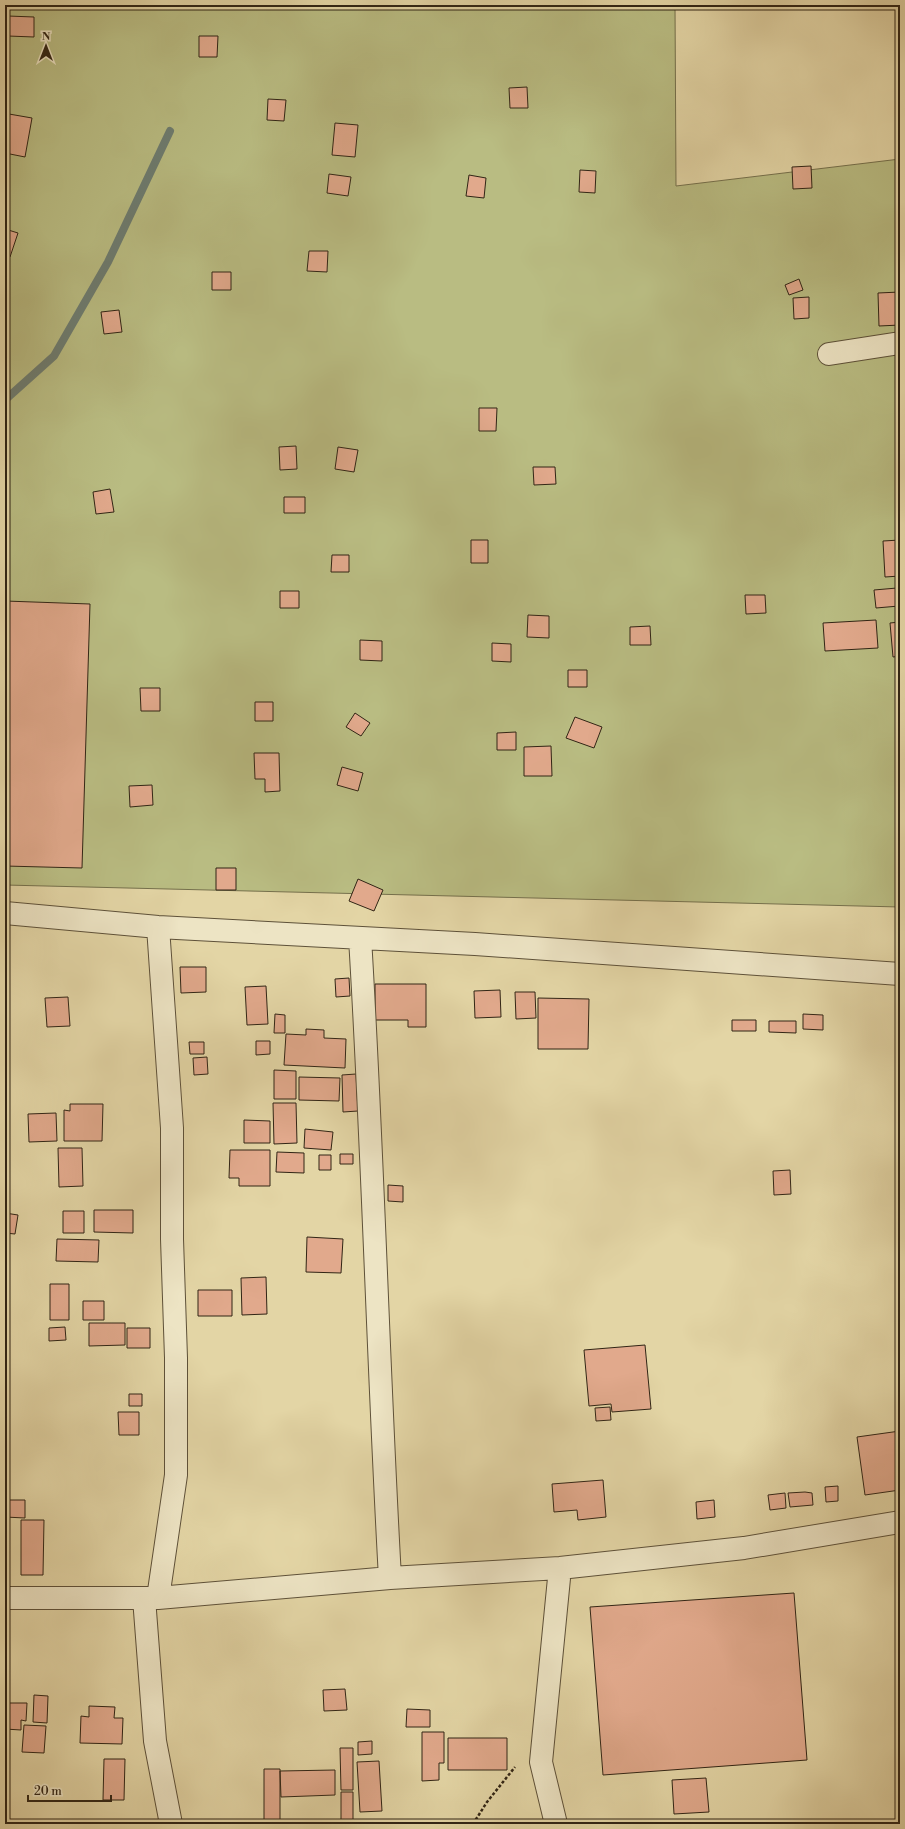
<svg xmlns="http://www.w3.org/2000/svg" width="905" height="1829" font-family="'Libre Bodoni',serif">
  <style>
    .green { fill: #b9bc82; stroke: #75704c }
    .lines { fill: none; stroke-linecap: round; stroke-linejoin: round }
    .stream { stroke: #6e7d71; stroke-width: 8 }
    .building { fill: #e1a98c; stroke: #312515 }
    .minor-casing { stroke: #5e5139; stroke-width: 24 }
    .path { stroke: #312515; stroke-width: 2.5; stroke-dasharray: 3 2; stroke-linecap: butt }
    .minor { stroke: #ede4c4; stroke-width: 22 }
  </style>
  <rect width="100%" height="100%" fill="#e3d5a5"/>
  <filter id="stains"><feTurbulence type="fractalNoise" baseFrequency=".005" numOctaves="4"/><feColorMatrix values="0 0 0 0 .2 0 0 0 0 .09 0 0 0 0 .02 0 0 0 .5 -.17"/></filter>
  <radialGradient id="worn" r=".72"><stop offset=".6" stop-color="#630" stop-opacity="0"/><stop offset="1" stop-color="#630" stop-opacity=".3"/></radialGradient>
  <path class="green" d="M 5,5 L 675,5 L 676,186 L 900,159 L 900,907 L 5,885 Z"/>
  <g class="lines">
    <path class="stream" d="M 5,400 L 54,356 L 108,262 L 170,131"/>
  </g>
  <path class="building" d="M 8,16 L 34,17 L 34,37 L 8,36 Z
    M 199,36 L 218,36 L 217,57 L 199,57 Z
    M 527,87 L 528,108 L 510,108 L 509,88 Z
    M 268,99 L 286,100 L 284,121 L 267,120 Z
    M 9,114 L 32,118 L 25,157 L 5,153 L 5,136 Z
    M 335,123 L 358,125 L 355,157 L 332,155 Z
    M 811,166 L 812,188 L 793,189 L 792,167 Z
    M 580,170 L 596,171 L 595,193 L 579,192 Z
    M 329,174 L 351,177 L 348,196 L 327,193 Z
    M 469,175 L 486,178 L 484,198 L 466,196 Z
    M 5,229 L 18,233 L 10,257 L 5,256 Z
    M 309,251 L 328,251 L 327,272 L 307,271 Z
    M 212,272 L 231,272 L 231,290 L 212,290 Z
    M 799,279 L 803,290 L 789,295 L 785,285 Z
    M 900,292 L 900,325 L 879,326 L 878,293 Z
    M 809,297 L 809,318 L 794,319 L 793,298 Z
    M 119,310 L 122,332 L 104,334 L 101,312 Z
    M 479,408 L 497,408 L 496,431 L 479,431 Z
    M 296,446 L 297,469 L 280,470 L 279,447 Z
    M 338,447 L 358,450 L 354,472 L 335,469 Z
    M 533,467 L 555,467 L 556,484 L 534,485 Z
    M 110,489 L 114,512 L 96,514 L 93,492 Z
    M 284,497 L 305,497 L 305,513 L 284,513 Z
    M 471,540 L 488,540 L 488,563 L 471,563 Z
    M 900,540 L 900,576 L 885,577 L 883,541 Z
    M 332,555 L 349,555 L 349,572 L 331,572 Z
    M 897,588 L 899,606 L 876,608 L 874,590 Z
    M 280,591 L 299,591 L 299,608 L 280,608 Z
    M 745,595 L 765,595 L 766,613 L 746,614 Z
    M 5,601 L 90,604 L 82,868 L 5,866 Z
    M 528,615 L 549,616 L 549,638 L 527,637 Z
    M 876,620 L 878,648 L 825,651 L 823,623 Z
    M 900,622 L 900,656 L 893,657 L 890,623 Z
    M 650,626 L 651,645 L 630,645 L 630,627 Z
    M 360,640 L 382,641 L 382,661 L 360,660 Z
    M 492,643 L 511,644 L 511,662 L 492,661 Z
    M 568,670 L 587,670 L 587,687 L 568,687 Z
    M 140,688 L 160,688 L 160,711 L 141,711 Z
    M 255,702 L 273,702 L 273,721 L 255,721 Z
    M 355,713 L 370,723 L 361,736 L 346,727 Z
    M 575,717 L 602,727 L 594,748 L 566,738 Z
    M 516,732 L 516,750 L 497,750 L 497,733 Z
    M 551,746 L 552,776 L 524,776 L 524,747 Z
    M 254,753 L 279,753 L 280,791 L 265,792 L 265,779 L 255,779 Z
    M 342,767 L 363,773 L 358,791 L 337,785 Z
    M 152,785 L 153,805 L 130,807 L 129,786 Z
    M 216,868 L 236,868 L 236,890 L 216,890 Z
    M 358,879 L 383,890 L 374,911 L 349,901 Z
    M 180,967 L 206,967 L 206,992 L 181,993 Z
    M 349,978 L 350,996 L 336,997 L 335,979 Z
    M 375,984 L 426,984 L 426,1027 L 408,1027 L 408,1020 L 375,1020 Z
    M 266,986 L 268,1024 L 247,1025 L 245,987 Z
    M 500,990 L 501,1017 L 475,1018 L 474,991 Z
    M 515,992 L 535,992 L 536,1018 L 516,1019 Z
    M 68,997 L 70,1026 L 47,1027 L 45,998 Z
    M 538,998 L 589,999 L 588,1049 L 538,1049 Z
    M 275,1014 L 285,1015 L 285,1033 L 274,1033 Z
    M 803,1014 L 823,1015 L 823,1030 L 803,1029 Z
    M 732,1020 L 756,1020 L 756,1031 L 732,1031 Z
    M 769,1021 L 796,1021 L 796,1033 L 769,1032 Z
    M 306,1029 L 324,1030 L 324,1038 L 346,1039 L 345,1068 L 284,1065 L 286,1034 L 306,1035 Z
    M 256,1041 L 270,1041 L 270,1054 L 256,1055 Z
    M 189,1042 L 204,1042 L 204,1054 L 190,1054 Z
    M 207,1057 L 208,1074 L 194,1075 L 193,1058 Z
    M 274,1070 L 296,1071 L 296,1099 L 274,1099 Z
    M 356,1074 L 358,1111 L 343,1112 L 342,1075 Z
    M 299,1077 L 340,1078 L 339,1101 L 299,1100 Z
    M 273,1103 L 296,1103 L 297,1143 L 274,1144 Z
    M 70,1104 L 103,1104 L 102,1141 L 64,1141 L 64,1110 L 70,1111 Z
    M 56,1113 L 57,1141 L 29,1142 L 28,1114 Z
    M 244,1120 L 270,1121 L 270,1143 L 244,1143 Z
    M 305,1129 L 333,1132 L 331,1150 L 304,1148 Z
    M 58,1148 L 82,1148 L 83,1186 L 59,1187 Z
    M 230,1150 L 270,1150 L 270,1186 L 239,1186 L 239,1178 L 229,1178 Z
    M 277,1152 L 304,1153 L 304,1173 L 276,1172 Z
    M 340,1154 L 353,1154 L 353,1164 L 340,1164 Z
    M 319,1155 L 331,1155 L 331,1170 L 319,1170 Z
    M 790,1170 L 791,1194 L 774,1195 L 773,1171 Z
    M 388,1185 L 403,1186 L 403,1202 L 388,1201 Z
    M 94,1210 L 133,1210 L 133,1233 L 94,1232 Z
    M 63,1211 L 84,1211 L 84,1233 L 63,1233 Z
    M 5,1213 L 18,1215 L 15,1234 L 5,1233 Z
    M 307,1237 L 343,1239 L 341,1273 L 306,1272 Z
    M 57,1239 L 99,1240 L 98,1262 L 56,1261 Z
    M 266,1277 L 267,1314 L 242,1315 L 241,1278 Z
    M 50,1284 L 69,1284 L 69,1320 L 50,1320 Z
    M 198,1290 L 232,1290 L 232,1316 L 198,1316 Z
    M 83,1301 L 104,1301 L 104,1320 L 83,1320 Z
    M 89,1323 L 125,1323 L 125,1345 L 89,1346 Z
    M 65,1327 L 66,1340 L 49,1341 L 49,1328 Z
    M 127,1328 L 150,1328 L 150,1348 L 127,1348 Z
    M 645,1345 L 651,1409 L 612,1412 L 611,1404 L 589,1406 L 584,1350 Z
    M 129,1394 L 142,1394 L 142,1406 L 129,1406 Z
    M 610,1407 L 611,1420 L 596,1421 L 595,1408 Z
    M 118,1412 L 139,1412 L 139,1435 L 119,1435 Z
    M 900,1431 L 900,1490 L 865,1495 L 857,1437 Z
    M 603,1480 L 606,1517 L 578,1520 L 577,1510 L 554,1512 L 552,1484 Z
    M 838,1486 L 838,1501 L 826,1502 L 825,1487 Z
    M 805,1492 L 812,1493 L 813,1505 L 790,1507 L 788,1493 Z
    M 785,1493 L 786,1508 L 770,1510 L 768,1495 Z
    M 5,1500 L 25,1500 L 25,1518 L 5,1517 Z
    M 714,1500 L 715,1517 L 697,1519 L 696,1502 Z
    M 21,1520 L 44,1520 L 43,1575 L 21,1575 Z
    M 794,1593 L 807,1760 L 603,1775 L 590,1607 Z
    M 345,1689 L 347,1710 L 324,1711 L 323,1690 Z
    M 34,1695 L 48,1696 L 47,1723 L 33,1722 Z
    M 5,1703 L 27,1703 L 26,1721 L 21,1720 L 21,1730 L 5,1729 Z
    M 89,1706 L 115,1707 L 114,1718 L 123,1718 L 122,1744 L 80,1743 L 81,1716 L 89,1717 Z
    M 407,1709 L 430,1710 L 430,1727 L 406,1727 Z
    M 24,1725 L 46,1726 L 44,1753 L 22,1752 Z
    M 422,1732 L 444,1732 L 444,1763 L 439,1763 L 439,1780 L 422,1781 Z
    M 448,1738 L 507,1738 L 507,1770 L 448,1770 Z
    M 372,1741 L 372,1754 L 358,1755 L 358,1742 Z
    M 340,1748 L 353,1748 L 353,1790 L 341,1790 Z
    M 104,1759 L 125,1759 L 124,1800 L 103,1800 Z
    M 379,1761 L 382,1811 L 360,1812 L 357,1762 Z
    M 264,1769 L 280,1769 L 280,1824 L 264,1824 Z
    M 335,1770 L 335,1795 L 281,1797 L 280,1771 Z
    M 706,1778 L 709,1812 L 674,1814 L 672,1780 Z
    M 341,1792 L 353,1792 L 353,1824 L 341,1824 Z"/>
  <g class="lines">
    <g class="minor-casing">
      <path id="minor" d="M 829,354 L 900,343
        M 5,913 L 158,927 L 475,944 L 900,974
        M 158,927 L 172,1128 L 172,1239 L 176,1358 L 176,1475 L 158,1598
        M 360,938 C 373,1151 378,1365 390,1578
        M 5,1598 L 158,1598 L 390,1578 L 560,1568 L 744,1548 L 900,1522
        M 144,1598 L 155,1741 L 171,1824
        M 556,1824 L 541,1762 L 560,1568"/>
    </g>
    <path class="path" d="M 473,1824 L 487,1802 L 515,1767"/>
    <use href="#minor" class="minor"/>
  </g>
  <rect width="905" height="1829" fill="none" stroke="#e3d5a5" stroke-width="20"/>
  <rect x="6" y="6" width="893" height="1817" fill="none" stroke="#312515" stroke-width="2"/>
  <rect x="10" y="10" width="885" height="1809" fill="none" stroke="#312515"/>
  <g transform="translate(46 46)" stroke="#ede4c4" stroke-width="3" paint-order="stroke">
  <path d="M0-3L7 15L0 10L-7 15Z" fill="#312515"/>
  <text y="-6" font-size="11" font-weight="bold" text-anchor="middle" fill="#312515">N</text>
  </g>
  <path d="M28 1795v6h83v-6" fill="none" stroke="#312515" stroke-width="2"/>
  <text x="34" y="1795" font-size="12" fill="#312515" stroke="#ede4c4" stroke-width="3" paint-order="stroke">20 m</text>
  <rect width="100%" height="100%" filter="url(#stains)"/>
  <rect width="100%" height="100%" fill="url(#worn)"/>
</svg>
